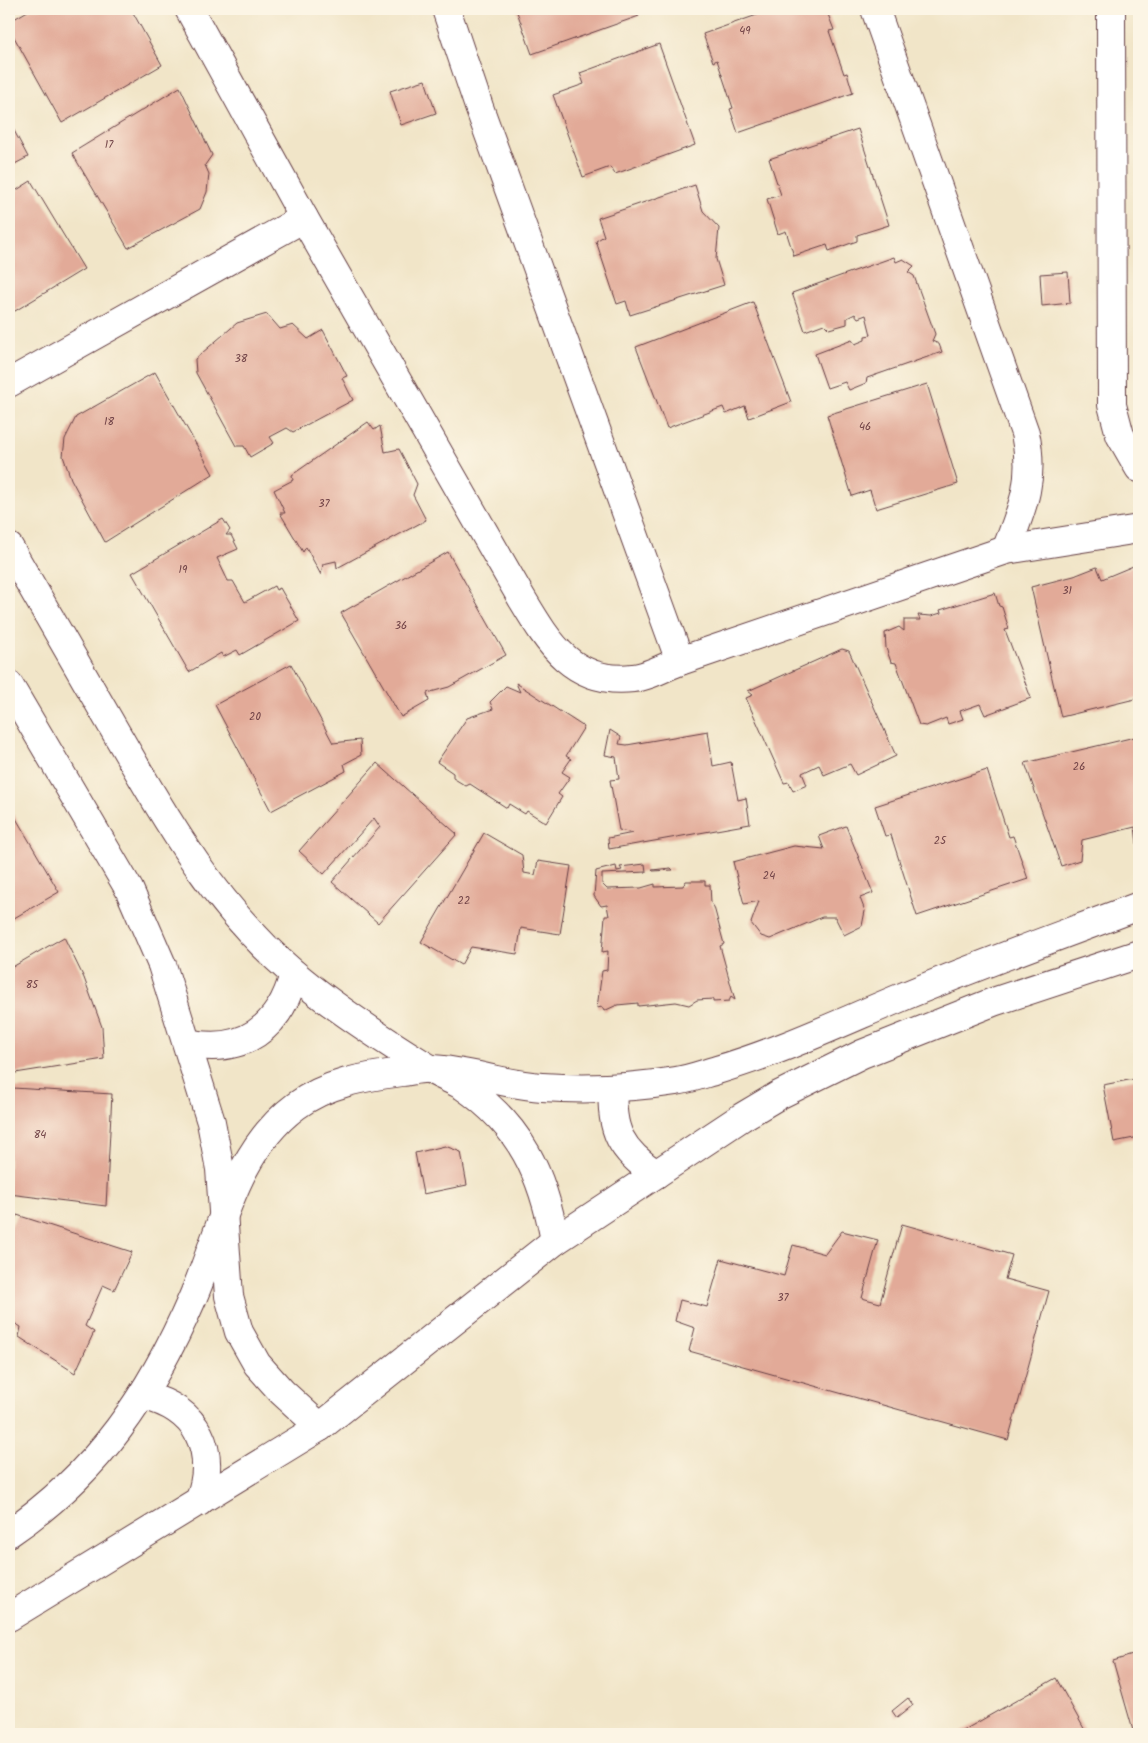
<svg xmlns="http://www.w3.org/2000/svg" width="1148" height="1743" viewBox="0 0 1148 1743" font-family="Kalam,sans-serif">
<rect width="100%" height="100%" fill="#fcf5e5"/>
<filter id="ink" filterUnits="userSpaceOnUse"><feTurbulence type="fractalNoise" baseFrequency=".02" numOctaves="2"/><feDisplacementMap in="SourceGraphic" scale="10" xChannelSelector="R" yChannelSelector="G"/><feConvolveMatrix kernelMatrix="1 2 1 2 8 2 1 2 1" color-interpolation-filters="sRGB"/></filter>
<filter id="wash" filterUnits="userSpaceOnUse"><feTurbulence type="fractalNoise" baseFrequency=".0096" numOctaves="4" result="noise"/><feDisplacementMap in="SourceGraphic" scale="20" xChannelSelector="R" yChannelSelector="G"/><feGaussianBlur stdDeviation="1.12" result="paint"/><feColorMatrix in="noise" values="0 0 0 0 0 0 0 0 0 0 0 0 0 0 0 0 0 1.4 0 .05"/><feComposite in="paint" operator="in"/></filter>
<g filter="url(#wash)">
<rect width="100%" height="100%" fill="#f1e5c8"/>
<g id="blocks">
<g fill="#e2aa98">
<path d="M31 9H131L162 65 62 123 9 28V22Z"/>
<path d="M516 9H637L639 16 532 54Z"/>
<path d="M774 9H826L834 30 829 31 844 74 847 73 853 93 738 133 730 109 733 108 717 60 713 62 703 34Z"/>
<path d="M659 44 695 145 615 174 610 167 583 177 553 95 584 84 580 73Z"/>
<path d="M425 80 436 113 401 125 390 91Z"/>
<path d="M180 87 212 155 205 165 209 174 207 192 200 209 128 248 72 153Z"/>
<path d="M9 121 28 157 9 167Z"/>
<path d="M858 129 889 225 857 235V241L829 251 827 245 794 256 786 231 778 234 767 199 781 195 769 159Z"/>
<path d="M31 181 84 269 15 311 9 310V195Z"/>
<path d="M695 185 703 211 719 228 716 259 724 285 630 315 626 301 617 304 596 241 604 236 598 218Z"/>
<path d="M894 257 896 262 903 259 914 266 908 272 914 276 935 334 932 341 939 344 942 352 867 378 866 383 849 390 845 382 827 388 815 354 852 340 855 344 865 340V336L871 335 866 315 858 318 855 314 847 318V324L829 329 824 324 805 331 792 293Z"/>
<path d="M1068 272 1070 303 1042 306 1040 274Z"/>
<path d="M753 302 791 402 749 418 745 406 726 414 723 407 667 428 636 347Z"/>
<path d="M267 314 280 329 293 325 308 339 323 330 347 376 342 378 353 400 293 432 287 428 270 437 274 443 250 457 244 446H236L196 373 195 359 237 323Z"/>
<path d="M155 372 213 474 105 542 71 479 63 456 65 439 76 417Z"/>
<path d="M927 384 958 484 876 509 870 490 852 496 827 415Z"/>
<path d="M368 422 374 430 380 426 385 452 399 449 417 484 413 495 426 520 337 568 336 561 323 564 321 575 306 547 303 552 280 513H285L274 490 293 480 292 475Z"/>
<path d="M223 519 230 530 226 535H231L238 549 217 558 228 581H233L245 602 274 586 276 590 280 588 299 621 240 655 237 650 223 657 221 653 189 672 132 573Z"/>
<path d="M448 552 506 655 449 687 427 693 429 701 401 717 341 613Z"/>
<path d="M1138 564 1139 698 1061 717 1031 587 1074 576 1097 567 1102 579Z"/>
<path d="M995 593 999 606 1002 607 1009 629 1005 630 1031 698 985 715 980 704 960 711 963 719 948 724 946 718 926 726 919 725 896 663 891 662 886 648 885 633 899 627 904 631V620H920L918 615 931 616 941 613 940 610Z"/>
<path d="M842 649 849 651 896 756 856 775 850 764 824 775 819 765 802 773 807 785 793 791 789 782 784 783 746 698 753 695 748 691Z"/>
<path d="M291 664 333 743 360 740 361 755 344 764 346 771 271 811 215 705Z"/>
<path d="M516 683 584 727 566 756 571 759 562 772 570 777 558 794 562 797 546 823 527 811 525 814 509 804 507 808 470 784 466 786 453 778V773L437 762 467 718 493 709 490 702 506 686 520 692Z"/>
<path d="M610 730 621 737 619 744 627 745 708 731 713 766 731 762 738 800 746 798 750 824 609 849 608 838 633 833 619 830 610 780 619 779 616 757 605 755Z"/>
<path d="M1139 736V860L1135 827 1082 840 1080 860 1061 866 1025 763Z"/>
<path d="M377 763 457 834 378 923 332 882 380 827 374 818 324 874 299 851Z"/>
<path d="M987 770 1009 837 1013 836 1028 879 917 916 891 835 885 836 875 806Z"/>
<path d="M14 815 59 892 9 921V818Z"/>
<path d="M846 826 873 893 860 898 865 911 862 926 844 935 835 917H822L770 939 761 936 751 923 759 901 744 904 733 862 794 846 824 849 819 836Z"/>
<path d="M484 833 522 855 524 873 535 875 538 861 571 866 560 934 521 928 517 954 471 947 461 965 421 942Z"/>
<path d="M645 864 646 872 602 874V884L607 889 641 888 655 884V887L683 886 686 881H705V885H710L711 903 714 907 724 944 720 946 735 1000 731 997 729 1001 713 1002V999L697 1000 689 1005 676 1002 638 1006V1003L617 1005 604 1011 602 1007 597 1008 602 971 607 970 608 951 602 952 605 916H609L607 905 601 906 594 896 596 871 616 866 617 871 622 870 620 867Z"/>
<path d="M671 868 673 870 653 871 652 870Z"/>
<path d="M64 937 84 978 102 1027 104 1059 9 1074V969Z"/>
<path d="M1139 1078V1137L1114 1142 1103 1085Z"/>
<path d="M13 1088 112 1094 106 1206 9 1194V1095H12Z"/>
<path d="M445 1146 461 1152 467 1185 423 1194 415 1153Z"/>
<path d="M17 1215 132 1252 114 1290 103 1285 85 1326 94 1332 75 1373 19 1337 21 1327 9 1320V1230Z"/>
<path d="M902 1224 1012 1255 1005 1279 1049 1291 1008 1440 689 1351 695 1328 675 1321 680 1300 707 1307 721 1259 784 1276 793 1245 825 1254 842 1231 878 1240 862 1298 880 1303Z"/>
<path d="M1139 1653V1734H1134L1113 1661Z"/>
<path d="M1056 1678 1087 1734H957Z"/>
<path d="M908 1698 913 1705 897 1718 892 1711Z"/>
</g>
</g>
</g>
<g filter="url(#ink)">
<use href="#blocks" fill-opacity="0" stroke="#633d43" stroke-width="1"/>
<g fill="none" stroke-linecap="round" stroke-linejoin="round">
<defs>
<g id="street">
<path d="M189 9 304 218 521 597C548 642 572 685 633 678 648 677 666 666 680 661L1006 550 1139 529"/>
<path d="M446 9 479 107 680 661"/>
<path d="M875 9 1025 433C1035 479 1023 507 1006 550"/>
<path d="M1111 9 1112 405 1120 435 1139 468"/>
<path d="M9 383 304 218"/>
<path d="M9 547C45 610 82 673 118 736 168 823 216 907 293 973 333 1007 382 1039 427 1067 438 1075 452 1079 463 1086 521 1126 543 1174 555 1241"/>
<path d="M9 685 129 889 162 965 211 1122 220 1169 229 1296 239 1332 257 1364 282 1392 320 1427"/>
<path d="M187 1043C243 1055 280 1028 294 974"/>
</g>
<g id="secondary">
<path d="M613 1088C610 1130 621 1151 656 1174"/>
<path d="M144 1396C198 1409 218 1450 199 1502"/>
<path d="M9 1533C98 1473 151 1394 193 1297 221 1232 235 1151 296 1106 327 1083 364 1077 402 1072 411 1071 421 1068 430 1069 468 1070 504 1085 542 1087 586 1090 632 1088 676 1081 690 1079 703 1074 717 1070 778 1052 836 1025 895 1000 975 966 1057 937 1139 906"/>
<path d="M9 1617 320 1427 555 1241 742 1117 779 1095 862 1054 993 1002 1139 954"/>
</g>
</defs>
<use href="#street" stroke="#633d43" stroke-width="30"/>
<use href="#secondary" stroke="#633d43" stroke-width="30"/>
<use href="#street" stroke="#fff" stroke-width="28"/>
<use href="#secondary" stroke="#fff" stroke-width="28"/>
</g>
</g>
<g text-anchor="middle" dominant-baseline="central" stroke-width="4.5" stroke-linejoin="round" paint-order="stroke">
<g font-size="11" fill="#704246">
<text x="745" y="31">49</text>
<text x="109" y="145">17</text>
<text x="241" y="359">38</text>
<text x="109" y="422">18</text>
<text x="865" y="427">46</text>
<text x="324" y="504">37</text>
<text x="183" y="570">19</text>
<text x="1067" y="591">31</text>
<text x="401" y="626">36</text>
<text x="255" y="717">20</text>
<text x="1079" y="767">26</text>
<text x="940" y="841">25</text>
<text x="769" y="876">24</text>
<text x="464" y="901">22</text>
<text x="32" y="985">85</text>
<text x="40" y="1135">84</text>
<text x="783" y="1298">37</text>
</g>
</g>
<rect width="1148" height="1743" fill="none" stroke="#fcf5e5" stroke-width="30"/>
</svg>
